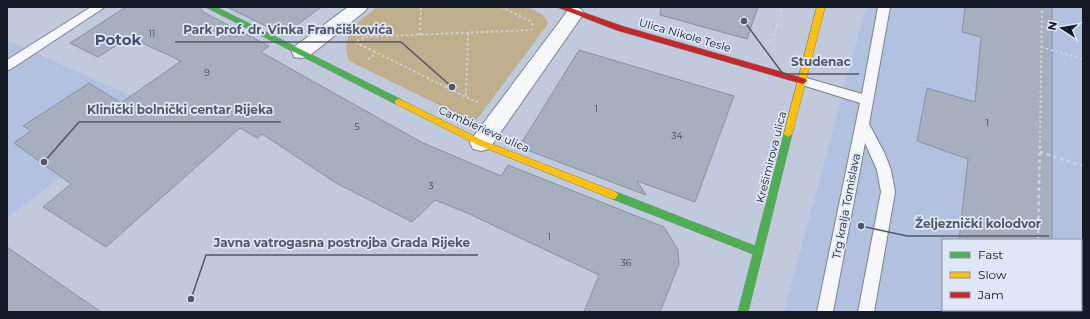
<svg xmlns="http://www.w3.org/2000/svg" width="1090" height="319" viewBox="0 0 1090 319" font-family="Montserrat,sans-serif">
<rect width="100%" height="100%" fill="#c1cadd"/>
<g fill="#b2c1e0" fill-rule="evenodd">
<path d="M866 7H1083V312H784ZM943 240H1081V310H943Z"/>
<path d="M11 42 154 106 7 218V43Z"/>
</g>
<path fill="#bfaf8c" d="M377 7H526C535 11 546 13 548 24L481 114 476 120 472 121 349 61C339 34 358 22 377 7Z"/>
<g fill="#a5afbd" stroke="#88929f">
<path d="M126 7H200L203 12 269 46 261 52 421 142 501 176 508 165 664 227 678 250 679 264 660 312H584L599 275 465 212 435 200 412 222 336 183 262 134 257 138 240 128 106 247 43 207 71 184 14 143 31 131 23 126 89 83 121 103 181 61 129 37 98 57 70 43Z"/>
<path d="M227 7H321L284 35Z"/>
<path d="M661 7H758L747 39 660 15Z"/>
<path d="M965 7H1052V240H959L968 159 917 141 927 88 975 102 981 37 962 32Z"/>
<path d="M579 50 734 96 695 202 637 181 646 195 519 147Z"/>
<path d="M7 247 101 312H7Z"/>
</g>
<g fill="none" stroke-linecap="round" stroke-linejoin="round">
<defs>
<g id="lane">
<path d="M91 7H105L11 69 7 70V60Z"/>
<path d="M878 7H890L869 124 884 152 891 170 895 192 874 312H858L881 192 877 170 865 143 833 312H817L860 103 799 84 797 81 799 78 803 77 862 94Z"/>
</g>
<g id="street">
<path d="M348 7H368L365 11 308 57 301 58 294 57 292 52 294 47Z"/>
<path d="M575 7 581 9 584 13 489 149 481 151 473 149 470 143 473 137 569 9Z"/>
</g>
<g id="fast">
<path d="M206 7H216L402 100 403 102 402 104H396Z"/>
<path d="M788 131 792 134 748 312H738L753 254 610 198 608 195 610 192 613 191 616 192 755 246 784 134Z"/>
</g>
<g id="slow">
<path d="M817 7H825L792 134 788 137 784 134Z"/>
<path d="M399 99 484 141 616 192 618 195 616 198 613 199 610 198 478 145 396 104 395 102 396 100Z"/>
</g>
<path id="jam" d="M557 7H568L622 26 806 79 807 81 803 84 616 30Z"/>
</defs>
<use href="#lane" stroke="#7b8290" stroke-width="2"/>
<use href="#street" stroke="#7b8290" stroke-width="2"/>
<use href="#fast" stroke="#7b8290" stroke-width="1"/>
<use href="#slow" stroke="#7b8290" stroke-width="1"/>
<use href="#jam" stroke="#7b8290" stroke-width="1"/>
<g stroke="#cfd2d9" stroke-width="2" stroke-dasharray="2.5 2.5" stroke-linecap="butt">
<path d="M501 7 530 21 534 27"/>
<path d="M468 33 466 97 476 102 478 101"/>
<path d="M420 35 421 7"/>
<path d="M357 41 364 37 532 30"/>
<path d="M355 42 466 97"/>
<path d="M764 45 773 41 782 7"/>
<path d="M1041 47 1083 59"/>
<path d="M368 60 376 53"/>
<path d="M1040 143 1042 7"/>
</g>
<g stroke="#cfd2d9" stroke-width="2.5" stroke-dasharray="3.5 3.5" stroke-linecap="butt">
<path d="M1040 152 1083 166"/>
<path d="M1038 240 1040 142"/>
<path d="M1037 310V312"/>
<path d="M1042 310 1047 312"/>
</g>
<use href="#lane" fill="#f6f7fa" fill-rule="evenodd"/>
<use href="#street" fill="#f6f7fa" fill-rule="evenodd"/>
<use href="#fast" fill="#4caf50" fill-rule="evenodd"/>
<use href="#slow" fill="#ffc107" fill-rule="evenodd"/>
<use href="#jam" fill="#c62828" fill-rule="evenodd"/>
</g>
<g text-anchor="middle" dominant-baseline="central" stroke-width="3.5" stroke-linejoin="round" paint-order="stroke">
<g font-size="9" fill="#383f4c">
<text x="152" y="33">11</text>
<text x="207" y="72">9</text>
<text x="596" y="108">1</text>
<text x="987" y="122">1</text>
<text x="357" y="126">5</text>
<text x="677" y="135">34</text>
<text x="431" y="185">3</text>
<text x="549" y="236">1</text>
<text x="626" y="262">36</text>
</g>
<g font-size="11" fill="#141a26" stroke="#dee7f8">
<text transform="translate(685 35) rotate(16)">Ulica Nikole Tesle</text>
<text transform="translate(484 129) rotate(24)">Cambierieva ulica</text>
<text transform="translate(771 157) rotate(-76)">Krešimirova ulica</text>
<text transform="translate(846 206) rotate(-79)">Trg kralja Tomislava</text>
</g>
<g font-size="15" font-weight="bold" fill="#44526f" stroke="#dee7f8">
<text x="118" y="39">Potok</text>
</g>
</g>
<path fill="none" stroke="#515866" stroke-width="1.5" d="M452 87L401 42H175M744 21L783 74H859M44 162L79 122H281M861 226L907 236H1049M191 299L206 255H478"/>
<g fill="#515866" stroke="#dee7f8" stroke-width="1.5">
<circle cx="452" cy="87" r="4"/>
<circle cx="744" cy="21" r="4"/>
<circle cx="44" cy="162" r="4"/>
<circle cx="861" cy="226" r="4"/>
<circle cx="191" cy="299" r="4"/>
</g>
<g font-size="12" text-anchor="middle" font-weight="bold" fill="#515866" stroke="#dee7f8" stroke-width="3.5" stroke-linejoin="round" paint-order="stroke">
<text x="288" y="34">Park prof. dr. Vinka Frančiškovića</text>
<text x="821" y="66">Studenac</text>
<text x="180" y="114">Klinički bolnički centar Rijeka</text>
<text x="978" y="228">Željeznički kolodvor</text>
<text x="342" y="247">Javna vatrogasna postrojba Grada Rijeke</text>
</g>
<rect width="1090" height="319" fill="none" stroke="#141a26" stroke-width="16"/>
<rect x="942" y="239" width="140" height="72" fill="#dee7f8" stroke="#8d95a4"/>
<rect x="950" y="252" width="20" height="6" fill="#4caf50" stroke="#8d95a4"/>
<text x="978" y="259" font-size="12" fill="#141a26">Fast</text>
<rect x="950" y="272" width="20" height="6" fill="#ffc107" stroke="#8d95a4"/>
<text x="978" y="279" font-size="12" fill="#141a26">Slow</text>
<rect x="950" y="292" width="20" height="6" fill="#c62828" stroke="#8d95a4"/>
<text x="978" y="299" font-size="12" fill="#141a26">Jam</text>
<g transform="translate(1062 28) rotate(282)" stroke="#dee7f8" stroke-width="3" paint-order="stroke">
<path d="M0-3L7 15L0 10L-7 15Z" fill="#141a26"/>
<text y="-6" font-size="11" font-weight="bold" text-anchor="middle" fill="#141a26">N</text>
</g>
</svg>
